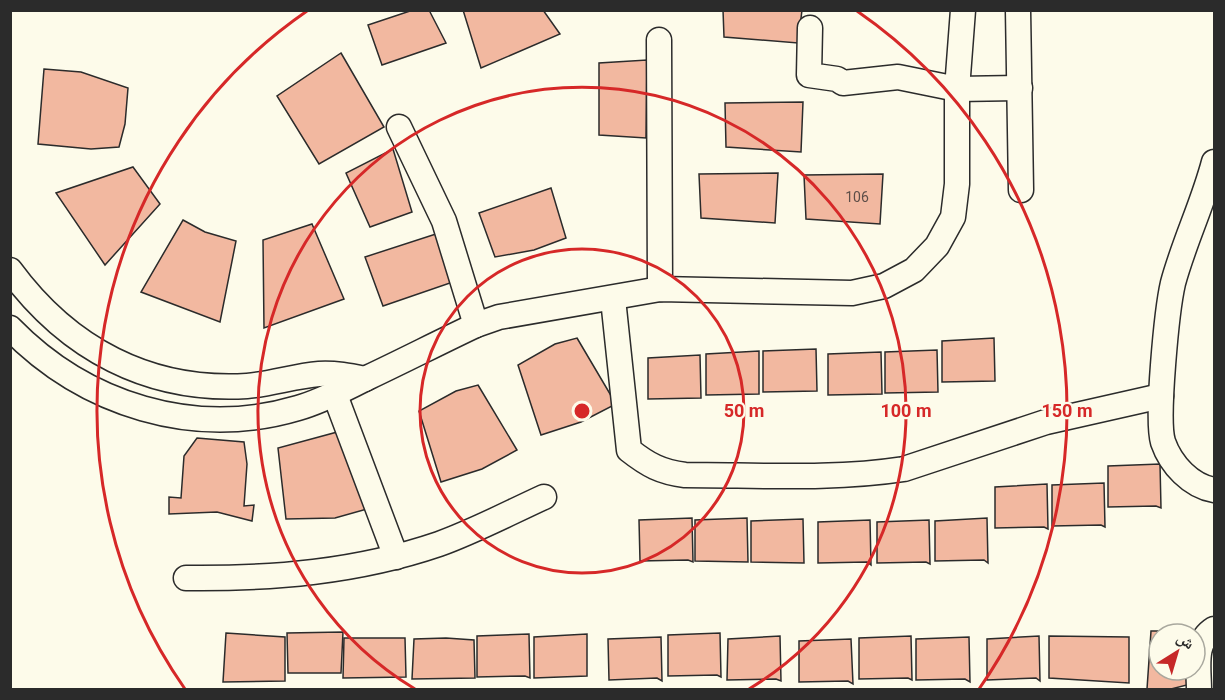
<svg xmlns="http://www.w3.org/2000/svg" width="1225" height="700" viewBox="0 0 1225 700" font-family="Roboto,'Noto Naskh Arabic',sans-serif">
<rect width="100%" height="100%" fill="#fdfbea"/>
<g fill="#f2b8a0" stroke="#2b2b2b" stroke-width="1.5">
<path d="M429 10 446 43 382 65 368 25 413 10Z"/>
<path d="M463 10H543L560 34 481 68Z"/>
<path d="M723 10H802L798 43 724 37Z"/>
<path d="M341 53 384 127 319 164 277 96Z"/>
<path d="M647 60 646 138 599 135V63Z"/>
<path d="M44 69 81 72 128 88 125 124 119 147 91 149 38 144Z"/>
<path d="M803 102 801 152 726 147 725 103Z"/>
<path d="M393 149 412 212 370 227 346 173Z"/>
<path d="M133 167 160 204 105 265 56 193Z"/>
<path d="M778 173 775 223 701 218 699 174Z"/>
<path d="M883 174 880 224 806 219 804 175Z"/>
<path d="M551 188 566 238 534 250 495 257 479 213Z"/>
<path d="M183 220 205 232 236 241 220 322 141 292Z"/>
<path d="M312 224 344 299 264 328 263 240Z"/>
<path d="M442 232 450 283 383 306 365 257Z"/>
<path d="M577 338 616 404 581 422 541 435 518 365 555 344Z"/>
<path d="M994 338 995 381 942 382V341Z"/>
<path d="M816 349 817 391 763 392V351Z"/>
<path d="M937 350 938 392 885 393V352Z"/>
<path d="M759 351V394L706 395V354Z"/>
<path d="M881 352 882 394 828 395V354Z"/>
<path d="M700 355 701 398 648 399V358Z"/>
<path d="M478 385 517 450 482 469 441 482 419 411 456 391Z"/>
<path d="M341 431 367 509 335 518 286 519 278 448Z"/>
<path d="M197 438 244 442 247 464 244 506 254 505 252 521 217 512 169 514V497L181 498 184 456Z"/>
<path d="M1160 464 1161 508 1156 506 1108 507V466Z"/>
<path d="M1104 483 1105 527 1101 525 1052 526V485Z"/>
<path d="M1047 484 1048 529 1044 527 995 528V487Z"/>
<path d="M692 518 693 562 688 560 640 561 639 520Z"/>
<path d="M747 518 748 562 695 561V520Z"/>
<path d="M987 518 988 563 984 560 935 561V521Z"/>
<path d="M803 519 804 563 751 562V521Z"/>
<path d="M870 520 871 565 867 562 818 563V522Z"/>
<path d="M929 520 930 564 926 562 877 563V522Z"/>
<path d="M1151 631H1184V634H1159V670H1186L1187 685 1171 689H1147Z"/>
<path d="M343 632 341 673H288L287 633Z"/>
<path d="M226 633 285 637V681L223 682Z"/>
<path d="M720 633 721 677 717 675 668 676V635Z"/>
<path d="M529 634 530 678 525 676 477 677V636Z"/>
<path d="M587 634V676L534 678V637Z"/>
<path d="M780 636 781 681 776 679 727 680 728 639Z"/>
<path d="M911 636 912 680 908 678 859 679V638Z"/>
<path d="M1039 636 1040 681 1036 678 987 680V639Z"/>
<path d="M1049 636 1129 637V683L1049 678Z"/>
<path d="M661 637 662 681 657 678 609 680 608 639Z"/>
<path d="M969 637 970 682 965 679 916 680V639Z"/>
<path d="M344 638H405L406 677 343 678Z"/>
<path d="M446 638 474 640 475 678 412 679 414 639Z"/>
<path d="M851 639 853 684 848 681 799 682V641Z"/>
</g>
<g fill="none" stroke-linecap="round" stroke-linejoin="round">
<defs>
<g id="minor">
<path d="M1018 10 1021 190"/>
<path d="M810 28 809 75 837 79 843 83 898 77 957 89 1020 88"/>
<path d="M659 40 660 289"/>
<path d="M399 127 444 221 476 325"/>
<path d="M1214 162C1203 204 1184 242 1173 283 1167 309 1156 419 1163 442 1171 465 1191 486 1214 490"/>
<path d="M10 270C68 349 149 392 247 386 271 384 295 376 319 374 335 373 350 376 365 379"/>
<path d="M613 299 629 450C648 465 661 472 685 475 758 475 832 480 904 469L1046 422 1161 396"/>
<path d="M10 328C85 405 194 439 298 408 323 401 346 388 369 377 405 360 440 342 476 325L499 317 660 289 852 293 884 286 914 270 937 246 953 217 957 184V89L963 10"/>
<path d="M335 395 396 557"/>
<path d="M186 578C272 579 357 572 439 544 475 531 509 513 544 497"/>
<path d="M1199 690C1199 668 1193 642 1214 629"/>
</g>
</defs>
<use href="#minor" stroke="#2b2b2b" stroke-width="27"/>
<use href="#minor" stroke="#fdfbea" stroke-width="24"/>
</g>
<g fill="none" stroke="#d62828" stroke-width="3">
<circle cx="582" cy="411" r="162"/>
<path d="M415 689A324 324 0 1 1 749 689"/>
<path d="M185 689A485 485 0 0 1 307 11M857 11A485 485 0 0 1 979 689"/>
</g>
<g text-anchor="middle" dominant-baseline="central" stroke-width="4.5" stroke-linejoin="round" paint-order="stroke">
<g font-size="14" fill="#5d4e48">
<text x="857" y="197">106</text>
</g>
</g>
<circle cx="582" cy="411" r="9" fill="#d62828" stroke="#fdfbea" stroke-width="3"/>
<g font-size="18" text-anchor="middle" font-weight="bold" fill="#d62828" stroke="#fdfbea" stroke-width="4.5" stroke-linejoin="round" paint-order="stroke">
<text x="744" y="417">50 m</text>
<text x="906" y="417">100 m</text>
<text x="1067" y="417">150 m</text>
</g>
<rect width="1225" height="700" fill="none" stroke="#2b2b2b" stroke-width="24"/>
<g transform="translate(1177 652) rotate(37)"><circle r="28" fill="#fdfbea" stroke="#a9a89e" stroke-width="1.5"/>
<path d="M0-4.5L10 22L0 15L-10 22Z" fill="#c62828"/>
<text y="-9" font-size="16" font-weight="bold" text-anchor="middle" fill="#2b2b2b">ش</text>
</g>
</svg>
